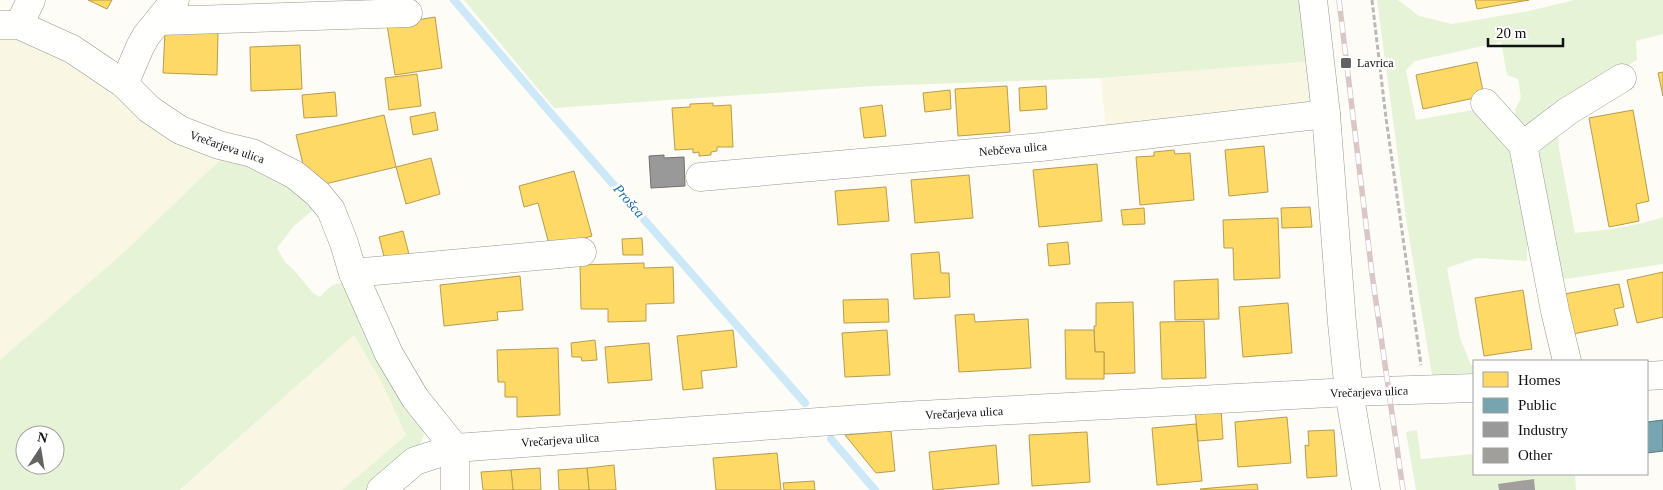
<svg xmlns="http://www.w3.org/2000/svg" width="1663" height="490" viewBox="0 0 1663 490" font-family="'Times New Roman',serif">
<rect width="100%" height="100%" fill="#fdfcf7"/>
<g fill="#f9f7e4">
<path d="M0 32 53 49 225 155 123 253 0 360Z"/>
<path d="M1313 61 1318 108 1106 131 1101 78Z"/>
<path d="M354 335 381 381 406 435 342 490H181Z"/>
</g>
<g fill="#e7f3d7" fill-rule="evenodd">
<path d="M464 0H1304L1313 61 1101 78 873 86 554 108Z"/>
<path d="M1377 0H1398L1419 16 1452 24 1529 11 1574 0H1663V34L1636 41 1637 60 1527 124 1517 123 1515 110 1521 98 1518 79 1507 75 1501 42 1415 61 1406 70 1416 120 1473 110 1513 150 1527 211V261L1476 258 1447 268 1460 338 1471 365H1474V373L1432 375 1407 225Z"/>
<path d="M1546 132 1558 134 1559 149 1575 233C1605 230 1634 227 1663 217V264L1566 279 1554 273 1531 158Z"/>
<path d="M225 155 243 160 315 202 312 211 294 226 277 248 285 262 294 270 314 294 320 297C328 289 333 281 345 284L422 427 424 435 419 446 368 490H342L406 435 381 381 354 335 180 490H0V360L123 253ZM25 435H55V465H25Z"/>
<path d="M1417 430 1421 459 1474 454V474H1575L1576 490H1416L1406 432Z"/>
</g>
<g fill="#ffd966" stroke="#b89d4c">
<path d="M88 0H112L107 9Z"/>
<path d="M1475 0H1529L1477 9Z"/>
<path d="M435 17 442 68 395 75 387 25Z"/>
<path d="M165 31 218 32 217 75 163 73Z"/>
<path d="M300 45 302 89 251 91 250 47Z"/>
<path d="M1477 62 1484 96 1423 109 1416 75Z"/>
<path d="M1663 72V96L1658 73Z"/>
<path d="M417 74 421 106 389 110 385 78Z"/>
<path d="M1007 86 1010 132 958 136 955 89Z"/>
<path d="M1046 86 1047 109 1020 111 1019 88Z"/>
<path d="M950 90 951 109 925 112 923 93Z"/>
<path d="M335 92 337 116 304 118 302 95Z"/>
<path d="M713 103V106L731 105 733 147H717V151L711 152V155L699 156V152L693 153V149L675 150 672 108 690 107V104Z"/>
<path d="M882 105 886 136 864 138 860 108Z"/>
<path d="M1633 110 1649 201 1636 204 1639 221 1609 227 1589 118Z"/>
<path d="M435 112 438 130 413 135 410 117Z"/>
<path d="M384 115 396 167 325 184 303 164 296 135Z"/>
<path d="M1264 146 1268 192 1229 196 1225 150Z"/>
<path d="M1174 150 1175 154 1190 153 1194 200 1140 205 1136 157 1154 156V152Z"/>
<path d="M431 158 440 194 406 204 396 167Z"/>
<path d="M1097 164 1102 221 1039 227 1033 170Z"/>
<path d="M574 171 592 236 550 248 538 203 524 207 519 186Z"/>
<path d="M969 175 973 218 915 223 911 180Z"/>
<path d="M886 187 889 221 838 225 835 191Z"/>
<path d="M1310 207 1312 227 1282 228 1281 208Z"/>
<path d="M1144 208 1145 224 1123 225 1121 210Z"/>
<path d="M1278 218 1280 278 1234 280 1233 248H1224L1223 220Z"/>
<path d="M403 231 410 258 386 264 379 237Z"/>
<path d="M642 238 643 255H623L622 239Z"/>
<path d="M1068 242 1070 264 1049 266 1047 244Z"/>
<path d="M939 252 941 273H949L950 297 914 299 911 254Z"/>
<path d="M644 263V268L673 267 674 303 646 304V321L608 322V309H581L580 265Z"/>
<path d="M1663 272V317L1637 323 1627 280Z"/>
<path d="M520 276 523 310 497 312 498 320 444 326 440 285Z"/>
<path d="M1218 279 1219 319 1175 320 1174 281Z"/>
<path d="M1619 284 1624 307 1614 309 1618 325 1568 335 1559 295Z"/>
<path d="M1523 290 1532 349 1484 356 1475 298Z"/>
<path d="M888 299 889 322 844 323 843 300Z"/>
<path d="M1133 302 1135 373 1104 374V352H1095L1094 326H1096V303Z"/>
<path d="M1288 303 1292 353 1243 357 1239 307Z"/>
<path d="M974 314 975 322 1028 319 1031 368 959 372 955 315Z"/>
<path d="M1204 321 1206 378 1162 379 1160 322Z"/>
<path d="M733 330 737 367 701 371 703 388 683 390 677 336Z"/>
<path d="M887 330 890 375 845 377 842 333Z"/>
<path d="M1065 330H1094L1095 352H1104V379H1066Z"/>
<path d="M595 340 597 360 582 361 581 357H572L571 343Z"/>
<path d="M649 343 652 380 608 383 605 347Z"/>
<path d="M558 348 560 415 517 417V397H505V382H498L497 350Z"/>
<path d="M1221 408 1223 439 1198 441 1195 410Z"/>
<path d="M1287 417 1291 463 1238 467 1235 422Z"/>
<path d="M1196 424 1202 481 1157 485 1152 428Z"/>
<path d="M1334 430 1337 476 1307 478 1305 445 1309 446 1308 431Z"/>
<path d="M891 431 895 471 876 473 845 435Z"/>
<path d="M1087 432 1090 482 1032 486 1029 435Z"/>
<path d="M996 445 999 484 933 490 929 452Z"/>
<path d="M777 453 781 490H716L713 458Z"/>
<path d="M614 465 616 490H589L587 468Z"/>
<path d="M540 468 541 490H513L511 470Z"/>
<path d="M587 468 589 490H559L558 470Z"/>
<path d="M511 470 513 490H483L481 472Z"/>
<path d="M814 481 815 490H784L783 483Z"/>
<path d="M1257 484 1258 490H1201L1200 489Z"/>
</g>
<path fill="#76a5af" stroke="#587980" d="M1663 420V451L1647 453V422Z"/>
<path fill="#999" stroke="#707070" d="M664 155V158L684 157 685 186 651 188 649 156Z"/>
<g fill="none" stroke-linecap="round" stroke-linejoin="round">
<g stroke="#cde8f7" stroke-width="8">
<path d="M454 0 548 110 805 403"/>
<path d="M831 439 875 490"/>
</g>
</g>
<path fill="#a19f9c" d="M1534 479 1535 490H1499L1498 484Z"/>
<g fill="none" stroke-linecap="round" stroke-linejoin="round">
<defs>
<g id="minor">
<path d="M1313 0 1326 114 1342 323 1349 392 1366 490"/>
<path d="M159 21 408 13"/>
<path d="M0 25H19L72 49 124 84 149 109 180 130 219 145 252 153 295 175 318 194 331 210 344 243 353 273 389 354 415 398 455 448V490"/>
<path d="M19 25 31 0"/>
<path d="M124 84 140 47 146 36 175 0"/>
<path d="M1485 103 1523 145 1555 311 1567 361"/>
<path d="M1523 145 1568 111 1622 78"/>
<path d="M700 177 1041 147 1326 114"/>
<path d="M353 273 582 252"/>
<path d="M1647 376 1663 375"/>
<path d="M381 490 415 461 455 448 902 416 1349 392 1474 388"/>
</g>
</defs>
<use href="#minor" stroke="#979795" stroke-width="29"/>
<path stroke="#b9b9b8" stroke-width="3" stroke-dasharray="5 2.5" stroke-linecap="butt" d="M1372 0 1386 118 1421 365"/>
<use href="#minor" stroke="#fffffe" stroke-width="28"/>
<defs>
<path id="rail" d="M1339 0 1372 274 1403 490"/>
</defs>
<use href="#rail" stroke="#d9c6c7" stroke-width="5.5"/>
<use href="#rail" stroke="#fff" stroke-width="4" stroke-dasharray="11" stroke-linecap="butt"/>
</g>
<rect fill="#646362" stroke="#fff" stroke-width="2" x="1340" y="57" width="12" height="12" rx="2.5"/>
<g text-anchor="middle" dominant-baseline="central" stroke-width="5" stroke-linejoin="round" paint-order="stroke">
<g font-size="12" fill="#111" stroke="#fff" text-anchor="start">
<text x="1357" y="63">Lavrica</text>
</g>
<g font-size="12" fill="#111" stroke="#fff">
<text transform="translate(227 147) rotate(19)">Vrečarjeva ulica</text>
<text transform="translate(1013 149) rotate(-5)">Nebčeva ulica</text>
<text transform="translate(1369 392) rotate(-2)">Vrečarjeva ulica</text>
<text transform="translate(964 413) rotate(-3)">Vrečarjeva ulica</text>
<text transform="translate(560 440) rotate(-4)">Vrečarjeva ulica</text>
</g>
<g font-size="14" font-style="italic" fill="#1768a6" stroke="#fff">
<text transform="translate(629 201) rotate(49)">Prošca</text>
</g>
</g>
<rect x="1473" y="360" width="175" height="115" fill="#ffffff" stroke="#a0a0a0"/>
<rect x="1483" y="372" width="25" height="15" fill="#ffd966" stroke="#a0a0a0"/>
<text x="1518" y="385" font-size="15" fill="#111111">Homes</text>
<rect x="1483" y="398" width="25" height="15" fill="#76a5af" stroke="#a0a0a0"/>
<text x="1518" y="410" font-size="15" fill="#111111">Public</text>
<rect x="1483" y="422" width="25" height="15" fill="#999999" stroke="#a0a0a0"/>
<text x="1518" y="435" font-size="15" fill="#111111">Industry</text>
<rect x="1483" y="448" width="25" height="15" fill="#a19f9c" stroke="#a0a0a0"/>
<text x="1518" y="460" font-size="15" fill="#111111">Other</text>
<g transform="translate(40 450) rotate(12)"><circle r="24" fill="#ffffff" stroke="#a0a0a0"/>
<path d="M0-4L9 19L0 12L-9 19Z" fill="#646362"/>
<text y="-8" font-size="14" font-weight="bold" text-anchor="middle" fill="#111111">N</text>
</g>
<path d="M1488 38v8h75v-8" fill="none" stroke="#111111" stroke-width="2.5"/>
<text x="1496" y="38" font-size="15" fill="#111111" stroke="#ffffff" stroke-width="4" paint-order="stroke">20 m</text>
</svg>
